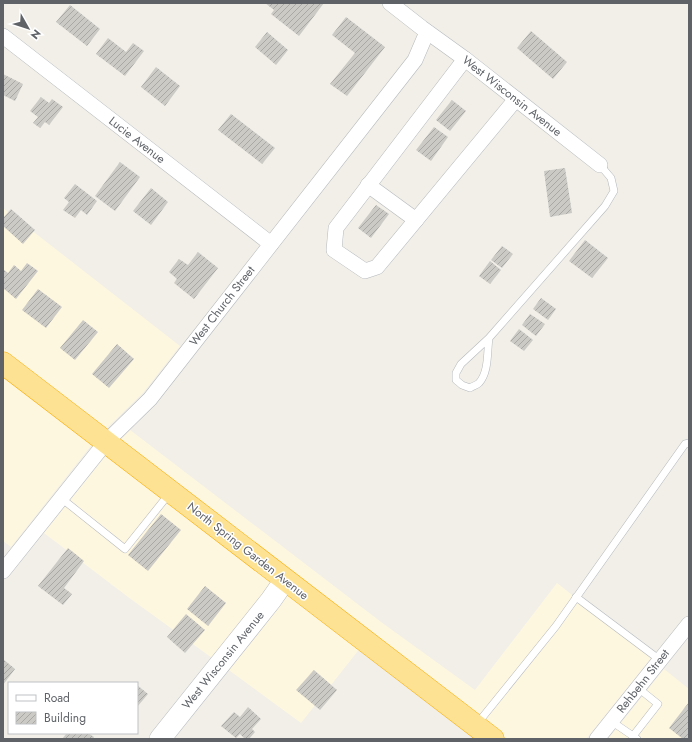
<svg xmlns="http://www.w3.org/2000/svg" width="692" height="742" viewBox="0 0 692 742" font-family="Jost,sans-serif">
<defs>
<pattern id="building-hatch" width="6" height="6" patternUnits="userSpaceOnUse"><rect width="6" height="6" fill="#cccac5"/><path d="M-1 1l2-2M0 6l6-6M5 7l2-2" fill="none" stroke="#a9a8a4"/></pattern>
</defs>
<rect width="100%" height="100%" fill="#f1efe8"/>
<g fill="#fef7e0">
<path d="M3 208 180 346 143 393 104 431 3 353Z"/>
<path d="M3 373 94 442 11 547 3 541Z"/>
<path d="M130 430 381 622 475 690 557 583 651 658 586 739H506L118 442Z"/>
<path d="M108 453 274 581 212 658 128 597 44 533Z"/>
<path d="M287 591 361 647 301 723 226 668Z"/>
<path d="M664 669 689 689V739H608Z"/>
</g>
<g fill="url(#building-hatch)">
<path d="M265 3H324L299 36 271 14 274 10Z"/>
<path d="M70 5 100 29 87 46 56 22Z"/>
<path d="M346 17 385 47 347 96 330 84 355 53 332 35Z"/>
<path d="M531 31 567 62 553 79 517 48Z"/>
<path d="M267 32 288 50 276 65 255 47Z"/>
<path d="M108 38 126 52 133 43 144 51 125 76 96 54Z"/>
<path d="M156 67 180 86 165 106 141 87Z"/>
<path d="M3 74 23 84 15 101 3 95Z"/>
<path d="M41 97 49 103 52 99 63 107 49 125 45 122 40 128 33 123 38 117 30 111Z"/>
<path d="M452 100 466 111 450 131 436 120Z"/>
<path d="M231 114 275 148 262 164 218 130Z"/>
<path d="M434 127 448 137 431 161 416 150Z"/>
<path d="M120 162 140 177 115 211 95 196Z"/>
<path d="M565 168 572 213 550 217 544 171Z"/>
<path d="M75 184 97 201 87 215 81 210 75 218 63 210 69 202 64 198Z"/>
<path d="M151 188 168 202 151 225 133 211Z"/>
<path d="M376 205 389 214 371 238 358 228Z"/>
<path d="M11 209 35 230 23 244 3 226V218Z"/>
<path d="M585 240 608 258 592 278 569 261Z"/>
<path d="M502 246 513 254 502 268 491 260Z"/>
<path d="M198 252 218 268 194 299 174 283 177 279 169 272 179 259 188 265Z"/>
<path d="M490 261 501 270 490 284 479 276Z"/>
<path d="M27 263 38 271 16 299 3 288V269L8 273 14 265 21 271Z"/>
<path d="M38 289 62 307 46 328 22 310Z"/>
<path d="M541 298 556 309 548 320 533 309Z"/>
<path d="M530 314 545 324 536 336 522 325Z"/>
<path d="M83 320 98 332 75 360 60 348Z"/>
<path d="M519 329 533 340 524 351 510 341Z"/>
<path d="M117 344 134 359 109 388 92 374Z"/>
<path d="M161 514 181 530 148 571 128 555Z"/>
<path d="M68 548 84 561 64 588 72 594 63 605 38 586Z"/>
<path d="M205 586 226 603 208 626 187 609Z"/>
<path d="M186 614 205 630 185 653 167 637Z"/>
<path d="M3 659 15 669 3 685Z"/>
<path d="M314 670 337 690 320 710 296 690Z"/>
<path d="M137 685 148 694 137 707Z"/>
<path d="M689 702V739H683L669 728Z"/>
<path d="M248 707 261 719 252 729 255 732 249 739H245L240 734 236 738 221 726 234 712 240 717Z"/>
<path d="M67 733H88L94 737 93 739H62Z"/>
</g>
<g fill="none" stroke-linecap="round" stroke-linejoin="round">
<defs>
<g id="lane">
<path d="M489 338 461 364 456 373V380L462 385 470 388C473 386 477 385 479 383 489 372 487 352 489 338L605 206 614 191 611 178 600 165"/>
<path d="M61 498 125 549 169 494"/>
<path d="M576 597 660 660"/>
<path d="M611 721 633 736"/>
<path d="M477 724 556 626 685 444 689 443"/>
<path d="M637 739 633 736 658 704 638 688"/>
</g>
<g id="street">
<path d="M390 3 422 28 465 59 600 165"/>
<path d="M3 36 271 244"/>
<path d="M465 59 336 228 334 250 365 271 377 267 516 99"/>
<path d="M368 185 416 220"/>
<path d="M3 571 106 442 150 399 415 60 427 32"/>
<path d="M597 739 689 624"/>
</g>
<path id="secondary" d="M160 739 271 600 285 580"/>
<path id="highway" d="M3 363 493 739"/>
</defs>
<use href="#lane" stroke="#b5b8bc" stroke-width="8"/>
<use href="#street" stroke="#b5b8bc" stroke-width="16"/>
<use href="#secondary" stroke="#b6babf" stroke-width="22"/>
<use href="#highway" stroke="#f9ab00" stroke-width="23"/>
<use href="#lane" stroke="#fff" stroke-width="7"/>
<use href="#street" stroke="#fff" stroke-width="15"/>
<use href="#secondary" stroke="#fff" stroke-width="21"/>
<use href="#highway" stroke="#fde293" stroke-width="22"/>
</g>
<g text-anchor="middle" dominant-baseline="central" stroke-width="3" stroke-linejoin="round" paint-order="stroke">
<g font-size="12" fill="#5f6368" stroke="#fff">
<text transform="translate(512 96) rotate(38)">West Wisconsin Avenue</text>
<text transform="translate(137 140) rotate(38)">Lucie Avenue</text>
<text transform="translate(222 306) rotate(-52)">West Church Street</text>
<text transform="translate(248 551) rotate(38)">North Spring Garden Avenue</text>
<text transform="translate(223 660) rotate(-51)">West Wisconsin Avenue</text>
<text transform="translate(643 681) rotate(-52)">Rehbehn Street</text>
</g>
</g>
<rect width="692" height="742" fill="none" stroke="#5f6368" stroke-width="8"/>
<rect x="8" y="682" width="130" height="52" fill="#ffffff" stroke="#bfc1c3"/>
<rect x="16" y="695" width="20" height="6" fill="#ffffff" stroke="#bfc1c3"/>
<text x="44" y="702" font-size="12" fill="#5f6368">Road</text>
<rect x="16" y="712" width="20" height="12" fill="url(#building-hatch)" stroke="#bfc1c3"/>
<text x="44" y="722" font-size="12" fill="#5f6368">Building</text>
<g transform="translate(28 28) rotate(129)" stroke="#ffffff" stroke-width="3" paint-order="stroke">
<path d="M0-3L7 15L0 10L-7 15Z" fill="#5f6368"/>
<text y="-6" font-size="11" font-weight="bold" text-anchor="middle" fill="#5f6368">N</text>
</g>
</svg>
